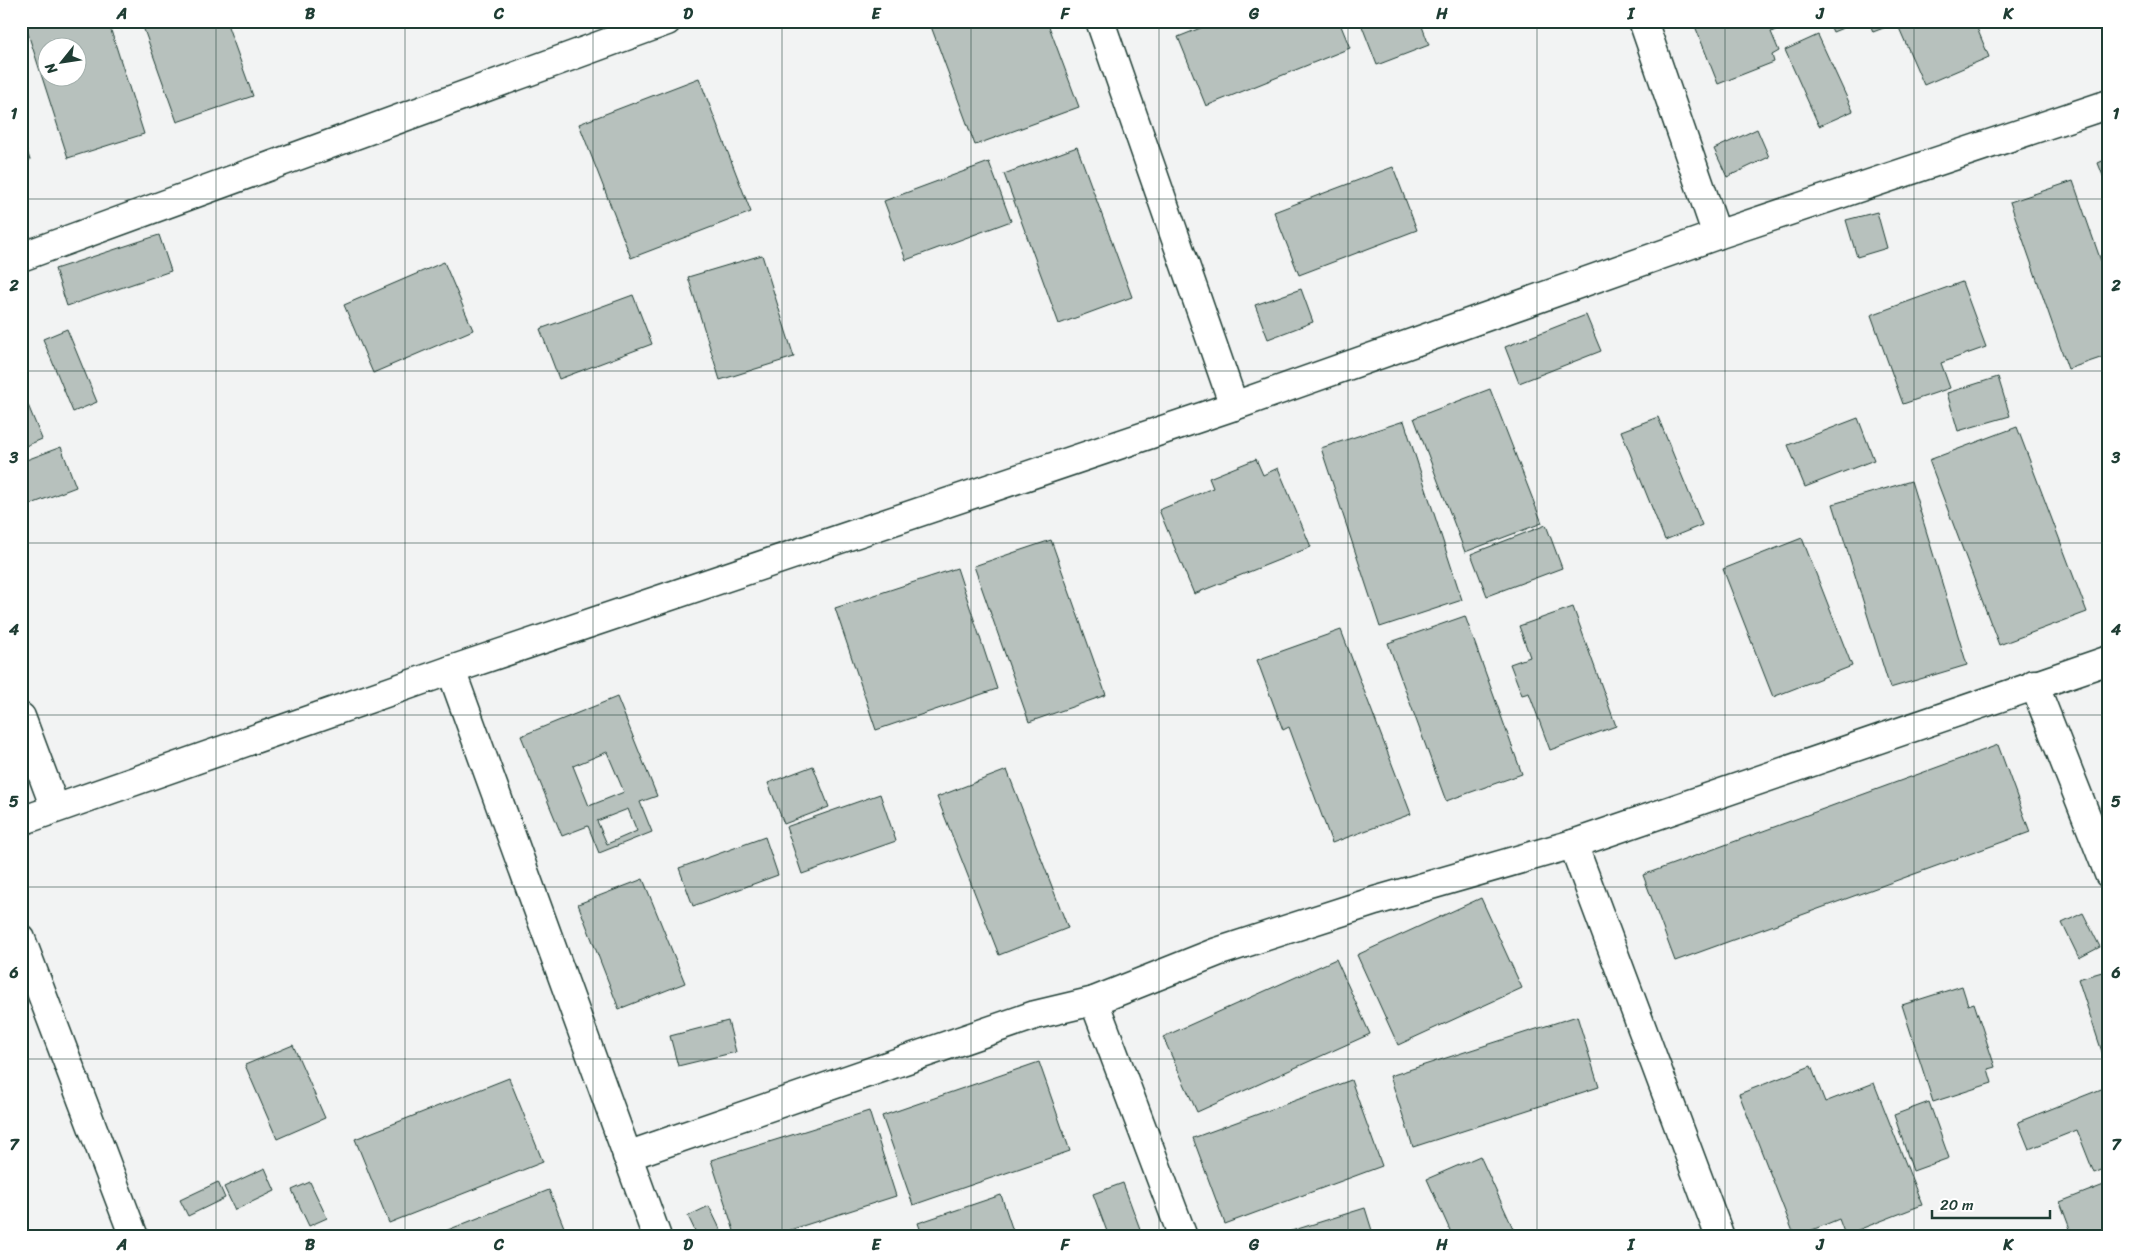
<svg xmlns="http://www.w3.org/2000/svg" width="2130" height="1258" viewBox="0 0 2130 1258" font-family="Sriracha,sans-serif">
<rect width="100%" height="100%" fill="#f2f3f3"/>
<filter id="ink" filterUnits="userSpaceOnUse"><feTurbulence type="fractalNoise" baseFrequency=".02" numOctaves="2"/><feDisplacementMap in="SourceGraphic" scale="10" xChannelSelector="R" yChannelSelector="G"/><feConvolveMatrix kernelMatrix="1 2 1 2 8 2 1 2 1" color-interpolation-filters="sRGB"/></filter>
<g filter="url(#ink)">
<g fill="#b7c1bd" stroke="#1f3d34" fill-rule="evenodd">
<path d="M24 21H108L144 134 68 158ZM48 48H78V78H48Z"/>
<path d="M141 21H226L253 96 177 122Z"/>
<path d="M929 21H1047L1079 107 975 145Z"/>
<path d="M1218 21H1339L1350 48 1206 106 1178 37Z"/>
<path d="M1360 21H1420L1429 45 1377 65Z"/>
<path d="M1693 21H1777L1780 28 1771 32 1779 51 1772 55 1774 62 1718 84Z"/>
<path d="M1828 21H1860L1833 32Z"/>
<path d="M1869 21H1883L1886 27 1873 32Z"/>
<path d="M1896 21H1974L1989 57 1924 85Z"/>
<path d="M1818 35 1853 111 1819 126 1785 50Z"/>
<path d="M699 78 751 212 631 258 579 124Z"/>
<path d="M1757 129 1769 157 1727 177 1714 149Z"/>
<path d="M21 133 30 160 21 163Z"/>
<path d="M1077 147 1132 297 1059 324 1004 174Z"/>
<path d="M2109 158V191L2098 163Z"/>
<path d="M989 162 1011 221 906 260 884 201Z"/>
<path d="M1393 167 1417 230 1299 275 1274 212Z"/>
<path d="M2073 181 2109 284V355L2068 369 2010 202Z"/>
<path d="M1877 212 1887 248 1857 257 1846 220Z"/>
<path d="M159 235 171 271 67 306 55 269Z"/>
<path d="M762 255 794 357 720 380 688 277Z"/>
<path d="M444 262 473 330 373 373 344 305Z"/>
<path d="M1962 282 1986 347 1941 363 1950 388 1903 404 1871 315Z"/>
<path d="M1301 289 1313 322 1268 339 1255 305Z"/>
<path d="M633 295 652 344 559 379 540 329Z"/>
<path d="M1586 315 1601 351 1519 383 1505 347Z"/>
<path d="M67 329 97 402 73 412 43 339Z"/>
<path d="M1998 377 2010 416 1958 431 1947 393Z"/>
<path d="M21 388 42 439 21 448Z"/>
<path d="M1490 389 1542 523 1465 552 1414 418Z"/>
<path d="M1658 417 1702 525 1665 540 1621 431Z"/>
<path d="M1858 418 1874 460 1805 487 1788 445Z"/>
<path d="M1404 421 1462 600 1380 627 1321 448Z"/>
<path d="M2017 427 2087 612 1999 645 1929 460Z"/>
<path d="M61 447 76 487 21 508V462Z"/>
<path d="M1256 459 1263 475 1278 468 1311 547 1194 594 1159 510 1213 488 1209 478Z"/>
<path d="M1911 481 1967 665 1890 688 1833 504Z"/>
<path d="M1546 525 1562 568 1487 596 1471 554Z"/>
<path d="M1802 538 1852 666 1773 697 1723 569Z"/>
<path d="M1051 540 1106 695 1029 722 974 566Z"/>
<path d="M957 568 997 689 876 730 835 608Z"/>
<path d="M1573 607 1616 726 1550 750 1529 693 1522 695 1510 664 1530 657 1519 626Z"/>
<path d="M1465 616 1522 774 1446 801 1388 643Z"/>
<path d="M1341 630 1411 814 1332 843 1289 727 1283 730 1257 660Z"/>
<path d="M617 697 657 796 640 802 652 832 599 853 588 826 562 836 521 736ZM607 752 624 792 589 806 573 766ZM628 809 637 831 607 844 597 821Z"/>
<path d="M1998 745 2030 832 1675 961 1643 875Z"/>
<path d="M813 766 829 807 784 824 768 783Z"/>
<path d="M1007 770 1068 928 999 955 937 797Z"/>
<path d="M880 794 896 841 802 874 786 827Z"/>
<path d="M765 837 778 875 693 906 679 868Z"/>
<path d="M643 879 685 983 619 1009 578 904Z"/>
<path d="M1481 898 1522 988 1398 1045 1357 955Z"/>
<path d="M2083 913 2100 947 2079 958 2062 923Z"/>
<path d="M1336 959 1370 1034 1197 1112 1163 1037Z"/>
<path d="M2109 970V1060L2105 1061 2078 979Z"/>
<path d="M1962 986 1968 1005 1974 1003 1995 1067 1988 1069 1992 1083 1933 1102 1902 1005Z"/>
<path d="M1577 1016 1599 1087 1413 1147 1390 1076Z"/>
<path d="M728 1021 736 1052 678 1066 670 1036Z"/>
<path d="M293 1045 325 1118 277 1139 245 1065Z"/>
<path d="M1039 1062 1070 1151 913 1205 882 1116Z"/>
<path d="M1811 1066 1825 1102 1874 1083 1922 1205 1845 1235 1839 1219 1795 1237 1739 1094Z"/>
<path d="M509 1078 543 1162 389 1223 355 1139Z"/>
<path d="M1351 1080 1382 1166 1225 1224 1193 1138Z"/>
<path d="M2109 1086V1167L2094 1173 2077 1130 2029 1149 2018 1122Z"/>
<path d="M1929 1102 1949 1158 1913 1171 1894 1115Z"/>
<path d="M869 1111 896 1196 768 1237H736L711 1160Z"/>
<path d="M1480 1156 1517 1237H1453L1427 1179Z"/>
<path d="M265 1168 275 1191 235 1210 224 1187Z"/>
<path d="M218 1182 225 1198 188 1216 180 1200Z"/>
<path d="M310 1182 327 1218 309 1226 292 1190Z"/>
<path d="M1123 1183 1143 1237H1109L1093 1194Z"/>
<path d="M2109 1183V1237H2073L2060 1202Z"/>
<path d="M549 1190 568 1237H430Z"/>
<path d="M1001 1195 1015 1237H923L918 1223Z"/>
<path d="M709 1206 721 1231 710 1237H698L688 1216Z"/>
<path d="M1365 1208 1374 1237H1272Z"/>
<path d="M205 1230 209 1237H190Z"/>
</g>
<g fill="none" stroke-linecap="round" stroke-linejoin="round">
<defs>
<g id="street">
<path d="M1100 21 1234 406"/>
<path d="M1643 21 1717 235"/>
<path d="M21 257 667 21"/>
<path d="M451 670 657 1237"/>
<path d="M2034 684 2109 874"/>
<path d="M21 717 55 808"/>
<path d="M21 821 451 670 1234 406 1717 235 2109 104"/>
<path d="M1573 844 1720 1237"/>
<path d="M21 939 134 1237"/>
<path d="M1094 1001 1183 1237"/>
<path d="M627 1156 1035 1015 1094 1001 1217 952 1375 901 1573 844 2109 660"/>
</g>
</defs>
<use href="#street" stroke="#1f3d34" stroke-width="31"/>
<use href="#street" stroke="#fff" stroke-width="28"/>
</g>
</g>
<path fill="none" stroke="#1f3d34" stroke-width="1" stroke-opacity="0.55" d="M216 21V1237M405 21V1237M593 21V1237M782 21V1237M971 21V1237M1159 21V1237M1348 21V1237M1537 21V1237M1725 21V1237M1914 21V1237M21 199H2109M21 371H2109M21 543H2109M21 715H2109M21 887H2109M21 1059H2109"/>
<rect width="2130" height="1258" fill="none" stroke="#fff" stroke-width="55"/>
<g transform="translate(62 62) rotate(240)"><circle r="24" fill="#ffffff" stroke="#a5b1ae"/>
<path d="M0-4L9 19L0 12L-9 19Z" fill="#1f3d34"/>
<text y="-8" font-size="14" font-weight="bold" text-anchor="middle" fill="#1f3d34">N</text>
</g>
<path d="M1932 1210v8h118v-8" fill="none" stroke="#1f3d34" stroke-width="2.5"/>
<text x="1940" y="1210" font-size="15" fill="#1f3d34" stroke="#ffffff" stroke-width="4" paint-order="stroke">20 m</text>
<rect x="28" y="28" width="2074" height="1202" fill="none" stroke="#1f3d34" stroke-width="2"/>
<g font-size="16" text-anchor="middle" font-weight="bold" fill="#1f3d34">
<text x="122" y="19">A</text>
<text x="310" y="19">B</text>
<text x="499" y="19">C</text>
<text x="688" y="19">D</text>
<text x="876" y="19">E</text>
<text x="1065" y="19">F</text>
<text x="1254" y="19">G</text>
<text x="1442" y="19">H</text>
<text x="1631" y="19">I</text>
<text x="1820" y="19">J</text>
<text x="2008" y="19">K</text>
<text x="14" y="119">1</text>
<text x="2116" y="119">1</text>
<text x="14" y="291">2</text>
<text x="2116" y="291">2</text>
<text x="14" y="463">3</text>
<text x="2116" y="463">3</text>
<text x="14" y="635">4</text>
<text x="2116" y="635">4</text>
<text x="14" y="807">5</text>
<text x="2116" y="807">5</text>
<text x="14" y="978">6</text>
<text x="2116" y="978">6</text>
<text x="14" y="1150">7</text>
<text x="2116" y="1150">7</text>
<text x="122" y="1250">A</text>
<text x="310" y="1250">B</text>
<text x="499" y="1250">C</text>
<text x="688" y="1250">D</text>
<text x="876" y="1250">E</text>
<text x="1065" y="1250">F</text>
<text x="1254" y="1250">G</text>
<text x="1442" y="1250">H</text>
<text x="1631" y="1250">I</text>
<text x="1820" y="1250">J</text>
<text x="2008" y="1250">K</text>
</g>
</svg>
